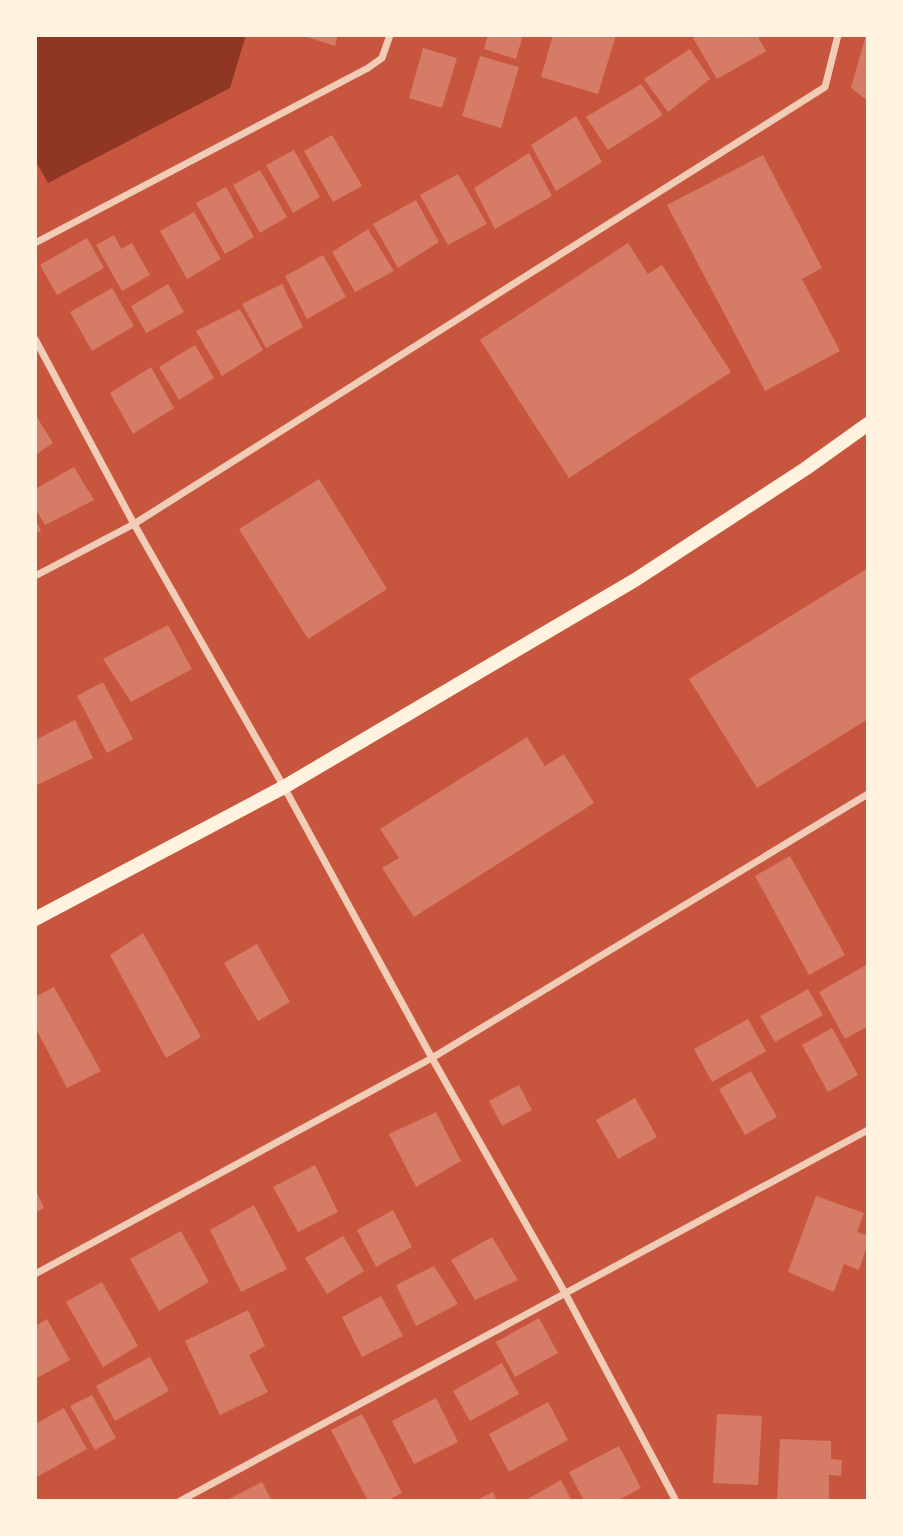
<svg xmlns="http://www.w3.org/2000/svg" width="903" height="1536" viewBox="0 0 903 1536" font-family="Inter,sans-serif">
<rect width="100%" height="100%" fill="#c8553d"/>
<path fill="#8f3625" d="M35 35H246L230 88 48 183 35 160Z"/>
<g fill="#d67c66">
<path d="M301 35H338L335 46Z"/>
<path d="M488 35H523L516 59 484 49Z"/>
<path d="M553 35H616L598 94 541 77Z"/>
<path d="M698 35H757L766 51 717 79 693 38Z"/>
<path d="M866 35H868V101L851 88Z"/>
<path d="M423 48 457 58 442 108 409 98Z"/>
<path d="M690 49 710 79 668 112 644 79Z"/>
<path d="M480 56 519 67 501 128 462 116Z"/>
<path d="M641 84 663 115 608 150 586 117Z"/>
<path d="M576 116 602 162 556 191 531 145Z"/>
<path d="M332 135 362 186 333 202 304 151Z"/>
<path d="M294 150 320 197 293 213 266 165Z"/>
<path d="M529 153 552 196 495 229 474 188Z"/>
<path d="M763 155 822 268 802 279 840 351 765 391 667 205Z"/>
<path d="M260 170 287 217 260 233 233 185Z"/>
<path d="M458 174 487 224 448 245 420 195Z"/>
<path d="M226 187 254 237 225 254 196 203Z"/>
<path d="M416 200 439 242 398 268 373 224Z"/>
<path d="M194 212 221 259 187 279 160 231Z"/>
<path d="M368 229 394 271 355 292 332 252Z"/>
<path d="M114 235 121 249 132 243 150 275 122 291 96 245Z"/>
<path d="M87 238 104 268 57 295 40 265Z"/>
<path d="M628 243 648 274 662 265 731 372 569 478 480 340Z"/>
<path d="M323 255 346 297 307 319 285 276Z"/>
<path d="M168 284 184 312 146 333 131 306Z"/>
<path d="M282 284 303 327 266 348 242 304Z"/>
<path d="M112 288 134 326 92 351 70 312Z"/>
<path d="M240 309 263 350 222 376 196 331Z"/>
<path d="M195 345 214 378 179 400 159 367Z"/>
<path d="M151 367 174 408 133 434 110 393Z"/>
<path d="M35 414 53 443 35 455Z"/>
<path d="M74 467 94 500 45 525 35 508V489Z"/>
<path d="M319 479 387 589 308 639 239 529Z"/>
<path d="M35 519 41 531 35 534Z"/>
<path d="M868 568V719L757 788 689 679Z"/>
<path d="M168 625 192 669 131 702 103 659Z"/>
<path d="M103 682 133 739 107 753 77 696Z"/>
<path d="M75 720 93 758 35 786V740Z"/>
<path d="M527 737 545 766 564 754 594 803 414 917 382 868 399 858 380 829Z"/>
<path d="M790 856 845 955 809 975 755 876Z"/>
<path d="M143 933 201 1037 166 1058 110 955Z"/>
<path d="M257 944 290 1002 258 1021 224 963Z"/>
<path d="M868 964V1026L845 1039 819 992Z"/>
<path d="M54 987 101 1071 67 1088 35 1027V997Z"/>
<path d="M808 989 823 1015 775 1042 760 1016Z"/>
<path d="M748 1019 766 1051 712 1082 694 1049Z"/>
<path d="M832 1028 858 1075 828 1092 802 1045Z"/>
<path d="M751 1071 777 1117 745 1135 719 1089Z"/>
<path d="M519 1085 532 1110 502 1126 489 1101Z"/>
<path d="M635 1098 657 1137 618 1159 596 1120Z"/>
<path d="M436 1112 461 1161 416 1187 389 1134Z"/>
<path d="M315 1165 338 1212 298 1232 273 1187Z"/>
<path d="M35 1189 44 1208 35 1213Z"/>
<path d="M816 1196 864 1213 857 1232 868 1236V1243L859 1270 844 1264 834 1292 788 1272Z"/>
<path d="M254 1205 287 1269 241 1292 210 1230Z"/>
<path d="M393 1210 412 1247 376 1267 357 1230Z"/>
<path d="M181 1231 209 1282 159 1311 130 1259Z"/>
<path d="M343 1236 364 1271 327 1294 305 1258Z"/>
<path d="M492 1237 518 1280 475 1300 451 1260Z"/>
<path d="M434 1266 458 1304 416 1326 396 1285Z"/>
<path d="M102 1282 138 1346 103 1367 66 1302Z"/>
<path d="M381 1296 403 1336 362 1357 342 1317Z"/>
<path d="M248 1310 265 1346 249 1355 268 1392 220 1415 185 1341Z"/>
<path d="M539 1318 558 1353 515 1377 496 1342Z"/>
<path d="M47 1319 70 1360 35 1379V1326Z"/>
<path d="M150 1357 169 1391 115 1421 96 1386Z"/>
<path d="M502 1363 519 1394 470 1421 453 1391Z"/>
<path d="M92 1395 116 1438 95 1450 70 1406Z"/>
<path d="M436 1398 458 1442 414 1464 392 1421Z"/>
<path d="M548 1402 568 1440 509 1472 489 1434Z"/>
<path d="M64 1408 87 1449 35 1478V1424Z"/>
<path d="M362 1414 402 1493 386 1501H368L331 1430Z"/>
<path d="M717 1414 762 1416 758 1485 713 1483Z"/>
<path d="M780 1439 831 1441V1459L842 1460 841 1476 829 1475V1501H777Z"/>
<path d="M619 1446 641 1488 617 1501H584L569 1472Z"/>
<path d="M561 1480 572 1501H524Z"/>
<path d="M262 1482 272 1501H225Z"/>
<path d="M493 1492 497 1501H475Z"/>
</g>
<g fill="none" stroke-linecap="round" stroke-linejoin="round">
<g stroke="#f1ccb7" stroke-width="7">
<path d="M35 243 368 68 382 58 390 35"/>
<path d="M35 339 134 524 284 787 432 1058 565 1293 676 1501"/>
<path d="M35 576 134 524 825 87 838 35"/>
<path d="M35 1274 432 1058 868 794"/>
<path d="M180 1501 868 1130"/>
</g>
<path stroke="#fff3e0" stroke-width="14" d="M35 919 284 787 635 580 805 469 868 424"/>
</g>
<rect width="903" height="1536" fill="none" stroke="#fff3e0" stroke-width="74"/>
</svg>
